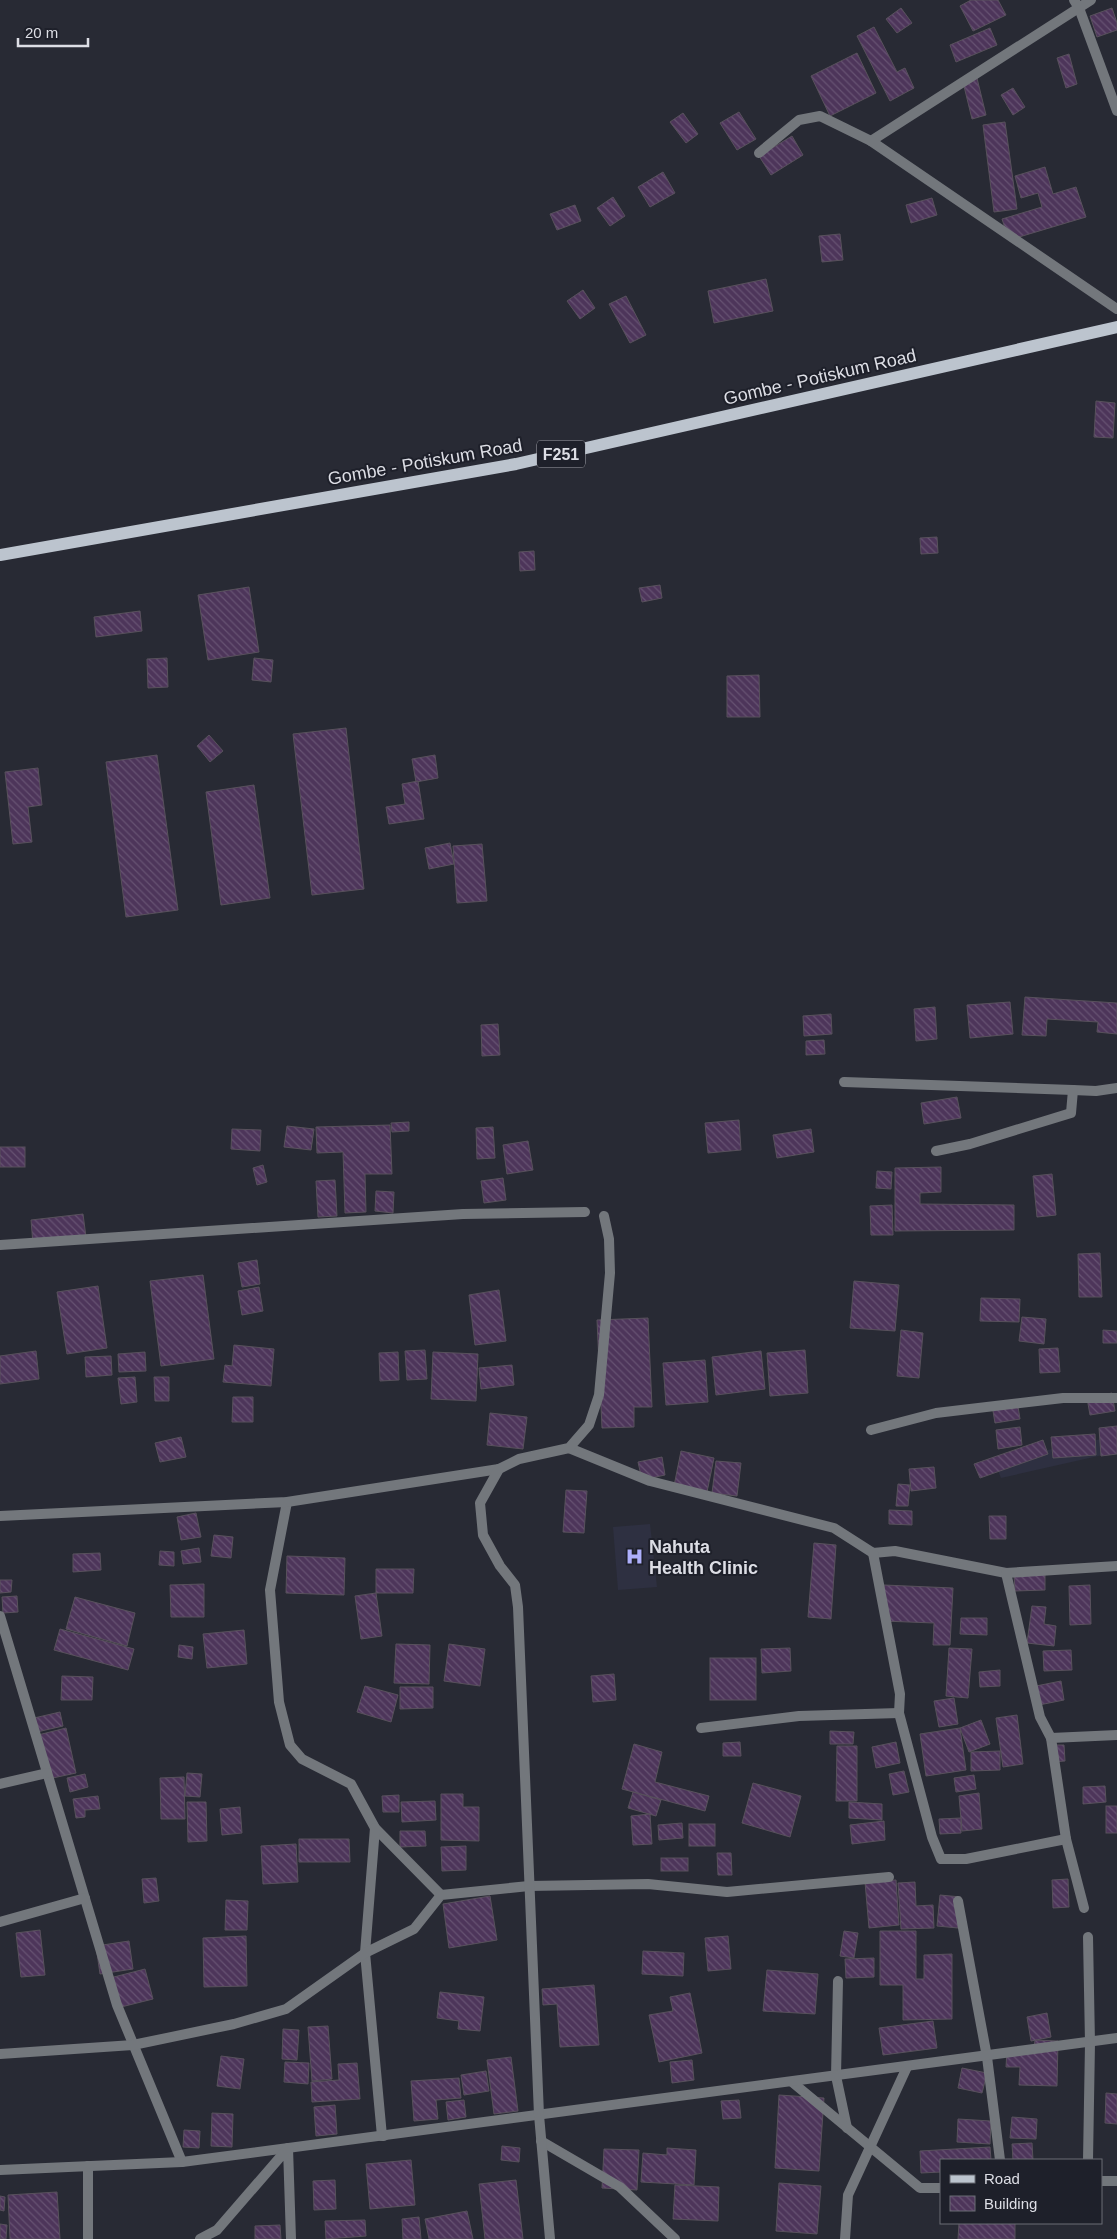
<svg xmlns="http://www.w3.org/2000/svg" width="1117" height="2239" viewBox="0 0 1117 2239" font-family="Arial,sans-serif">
<defs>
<pattern id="building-back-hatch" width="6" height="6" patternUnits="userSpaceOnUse" patternTransform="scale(1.25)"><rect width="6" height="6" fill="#4d355a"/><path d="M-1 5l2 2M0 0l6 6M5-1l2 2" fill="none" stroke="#665272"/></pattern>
</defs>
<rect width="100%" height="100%" fill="#282a34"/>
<g fill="#2e3041">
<path d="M1116 1436V1452L1001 1478 994 1461Z"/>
<path d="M650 1524 657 1587 618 1590 613 1527Z"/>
</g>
<g fill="url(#building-back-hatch)" stroke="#58515c">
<path d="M971 0H998L1006 15 973 31 960 6Z"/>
<path d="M901 8 912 23 897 33 886 19Z"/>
<path d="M1112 8 1117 23V30L1097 37 1090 16Z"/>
<path d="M874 27 897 72 905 68 914 88 890 101 857 36Z"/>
<path d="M990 28 997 45 956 62 950 45Z"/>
<path d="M857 53 876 93 830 116 811 76Z"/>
<path d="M1069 54 1077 84 1066 88 1057 58Z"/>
<path d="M976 74 986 115 972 119 962 78Z"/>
<path d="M1013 88 1025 107 1013 115 1001 95Z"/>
<path d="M739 112 756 139 737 150 720 123Z"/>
<path d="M683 113 698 134 686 143 670 122Z"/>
<path d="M1005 122 1017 209 994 212 983 125Z"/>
<path d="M792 136 803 155 771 175 759 156Z"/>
<path d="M1045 167 1053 194 1076 187 1086 217 1009 240 1002 219 1042 207 1038 193 1021 198 1015 176Z"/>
<path d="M663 172 675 193 650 207 638 187Z"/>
<path d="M613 197 625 216 610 226 597 208Z"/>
<path d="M932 198 937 215 911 223 906 205Z"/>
<path d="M575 205 581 221 557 230 550 214Z"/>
<path d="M840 234 843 260 822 262 819 236Z"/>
<path d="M766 279 773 311 714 323 708 291Z"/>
<path d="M583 290 595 308 580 319 567 301Z"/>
<path d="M626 296 646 335 630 343 609 304Z"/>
<path d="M1096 401 1115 403 1113 438 1094 437Z"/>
<path d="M937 537 938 553 921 554 920 538Z"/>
<path d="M534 551 535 570 520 571 519 552Z"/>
<path d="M660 585 662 598 642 602 639 588Z"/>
<path d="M249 587 259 652 208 660 198 595Z"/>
<path d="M140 611 142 631 96 637 94 617Z"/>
<path d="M167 658 168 687 148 688 147 659Z"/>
<path d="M254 658 273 660 271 682 252 680Z"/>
<path d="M759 675 760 717H727V676Z"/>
<path d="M346 728 364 889 312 895 293 734Z"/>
<path d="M209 735 223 751 210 762 197 746Z"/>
<path d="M157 755 178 910 126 917 106 762Z"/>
<path d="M435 755 438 778 416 782 412 759Z"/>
<path d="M38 768 42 805 28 807 32 842 13 844 5 772Z"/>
<path d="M418 781 424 819 389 824 386 807 405 804 402 784Z"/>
<path d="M254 785 270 898 221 905 206 792Z"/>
<path d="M450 843 454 864 429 869 425 848Z"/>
<path d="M482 844 487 901 457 903 453 846Z"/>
<path d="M1025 997 1117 1003V1034L1097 1032 1098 1022 1047 1019 1046 1036 1022 1035Z"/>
<path d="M1010 1002 1013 1034 970 1038 967 1005Z"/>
<path d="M935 1007 937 1039 916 1041 914 1009Z"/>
<path d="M831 1014 832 1034 804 1036 803 1016Z"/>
<path d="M498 1024 500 1055 482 1056 481 1025Z"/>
<path d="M824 1040 825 1054 806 1055V1041Z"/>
<path d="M957 1097 961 1118 924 1124 921 1103Z"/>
<path d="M739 1120 741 1150 708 1153 705 1123Z"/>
<path d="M409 1122V1131L392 1132 391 1123Z"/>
<path d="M390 1125 392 1174H365L366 1212 345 1213 343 1152 317 1153 316 1127Z"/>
<path d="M287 1126 314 1129 311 1150 284 1147Z"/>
<path d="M493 1127 495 1158 477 1159 476 1128Z"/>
<path d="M232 1129 261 1130 260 1151 231 1149Z"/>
<path d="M811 1129 814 1152 777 1158 773 1135Z"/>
<path d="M528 1141 533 1170 507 1174 503 1145Z"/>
<rect x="0" y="1147" width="25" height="20"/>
<path d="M263 1165 267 1182 257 1185 253 1168Z"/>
<path d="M941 1167V1192L920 1193V1204L1014 1205V1230L895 1231V1168Z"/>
<path d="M877 1171 892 1172 891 1189 876 1188Z"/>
<path d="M1052 1174 1056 1215 1037 1217 1033 1176Z"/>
<path d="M503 1178 506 1200 484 1203 481 1181Z"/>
<path d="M335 1180 337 1216 318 1217 316 1181Z"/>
<path d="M376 1191 394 1192 393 1213 375 1211Z"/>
<path d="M892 1205 893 1235H871L870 1206Z"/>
<path d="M83 1214 86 1237 33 1244 31 1220Z"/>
<path d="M1100 1253 1102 1297H1079L1078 1254Z"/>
<path d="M257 1260 260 1284 242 1287 238 1263Z"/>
<path d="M203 1275 214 1359 161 1366 150 1281Z"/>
<path d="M854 1281 899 1285 895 1331 850 1328Z"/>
<path d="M98 1286 107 1348 67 1354 57 1292Z"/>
<path d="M259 1287 263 1311 242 1315 238 1291Z"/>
<path d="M499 1290 506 1341 475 1345 469 1295Z"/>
<path d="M981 1298 1020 1299 1019 1322 980 1321Z"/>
<path d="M1022 1317 1046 1319 1044 1344 1019 1341Z"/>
<path d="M648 1318 652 1407H634V1427L602 1428 597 1320Z"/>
<path d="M901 1330 923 1333 919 1378 897 1376Z"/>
<path d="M1103 1330 1117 1331V1343H1103Z"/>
<path d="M234 1345 274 1349 271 1386 223 1382 225 1365 232 1366Z"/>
<path d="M1058 1348 1060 1372 1040 1373 1039 1349Z"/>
<path d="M425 1350 427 1379 407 1380 405 1351Z"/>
<path d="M805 1350 808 1393 770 1396 767 1353Z"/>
<path d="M36 1351 39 1379 0 1384V1356Z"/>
<path d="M761 1351 765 1389 716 1395 712 1357Z"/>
<path d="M145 1352 146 1371 119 1372 118 1354Z"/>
<path d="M398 1352 399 1380 380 1381 379 1353Z"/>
<path d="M433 1352 478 1354 476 1401 431 1399Z"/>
<path d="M111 1356 112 1375 86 1377 85 1357Z"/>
<path d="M705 1360 708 1402 666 1405 663 1363Z"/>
<path d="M512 1365 514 1385 481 1389 479 1368Z"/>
<path d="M135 1377 137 1402 121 1404 118 1378Z"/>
<path d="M154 1377H169V1401H155Z"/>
<path d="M1112 1393 1115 1411 1090 1415 1087 1398Z"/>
<path d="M233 1397H253V1422H232Z"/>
<path d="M1017 1400 1020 1419 995 1423 992 1405Z"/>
<path d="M490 1413 527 1417 523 1449 487 1445Z"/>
<path d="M1117 1426V1454L1101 1456 1099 1428Z"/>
<path d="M1020 1427 1022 1445 998 1449 996 1430Z"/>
<path d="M1095 1434 1096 1455 1053 1458 1051 1437Z"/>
<path d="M181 1437 186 1457 160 1462 155 1443Z"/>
<path d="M1043 1440 1048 1454 980 1478 974 1464Z"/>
<path d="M681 1451 714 1458 707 1492 674 1486Z"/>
<path d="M662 1457 665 1475 642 1480 638 1462Z"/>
<path d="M716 1461 741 1463 737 1496 712 1493Z"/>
<path d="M934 1467 936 1488 911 1491 909 1469Z"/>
<path d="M898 1484 910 1485 908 1506H896Z"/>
<path d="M566 1490 587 1491 584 1533 563 1532Z"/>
<path d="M889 1510 912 1511V1525L889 1524Z"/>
<path d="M196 1513 201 1537 181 1540 177 1517Z"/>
<path d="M989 1516H1006V1539H990Z"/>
<path d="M214 1535 233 1537 231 1558 211 1556Z"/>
<path d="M814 1543 836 1545 831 1619 808 1617Z"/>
<path d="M199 1548 201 1562 183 1564 181 1551Z"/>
<path d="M160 1551 174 1552V1566L159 1565Z"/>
<path d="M100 1553 101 1570 73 1572V1554Z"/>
<path d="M287 1556 345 1558 344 1595 286 1593Z"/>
<path d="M376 1569H414L413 1593H376Z"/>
<path d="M1045 1574V1590L1015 1591 1014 1575Z"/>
<path d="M0 1580H12L11 1592 0 1593Z"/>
<path d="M204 1584V1617H171L170 1585Z"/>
<path d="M884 1585 953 1588 950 1645H933L934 1623 883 1621Z"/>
<path d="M1090 1585 1091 1624 1070 1625 1069 1586Z"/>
<path d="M376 1593 382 1636 361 1639 355 1596Z"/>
<path d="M17 1596 18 1612 3 1613 2 1597Z"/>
<path d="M75 1597 135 1613 127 1646 66 1629Z"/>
<path d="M1032 1606 1046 1607 1044 1624 1056 1626 1054 1646 1027 1643Z"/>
<path d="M961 1618H987V1635L960 1634Z"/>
<path d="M60 1629 134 1649 128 1670 54 1650Z"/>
<path d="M244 1630 247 1664 207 1668 203 1634Z"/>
<path d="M396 1644 430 1645 429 1684 394 1683Z"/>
<path d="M449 1644 485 1649 480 1686 444 1681Z"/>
<path d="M179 1645 193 1647 192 1659 178 1657Z"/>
<path d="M790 1648 791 1671 762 1673 761 1649Z"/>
<path d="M949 1648 972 1649 968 1698 946 1696Z"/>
<path d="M1071 1650 1072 1670 1044 1671 1043 1651Z"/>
<rect x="710" y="1658" width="46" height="42"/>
<path d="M1000 1670V1686L980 1687 979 1672Z"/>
<path d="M614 1674 616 1700 593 1702 591 1676Z"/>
<path d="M62 1676 93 1677 92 1700H61Z"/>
<path d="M1061 1681 1064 1700 1039 1705 1036 1686Z"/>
<path d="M365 1686 398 1695 391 1722 357 1712Z"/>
<path d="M400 1687H433V1708L400 1709Z"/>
<path d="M954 1698 958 1724 939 1727 934 1701Z"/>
<path d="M60 1712 63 1726 37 1732 34 1718Z"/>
<path d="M1017 1715 1023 1764 1003 1767 996 1718Z"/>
<path d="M981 1720 990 1744 969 1752 960 1728Z"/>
<path d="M66 1728 76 1773 48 1779 38 1735Z"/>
<path d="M960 1728 966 1770 926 1776 920 1734Z"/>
<path d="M830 1731 854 1732 853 1744H830Z"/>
<path d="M740 1742 741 1756H723V1743Z"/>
<path d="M896 1742 900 1763 876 1768 872 1747Z"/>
<path d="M634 1744 662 1752 655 1782 709 1796 705 1811 622 1789Z"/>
<path d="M1051 1745H1064L1065 1761 1052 1762Z"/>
<path d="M837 1746H857V1801H836Z"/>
<path d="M1000 1751V1770L971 1771V1752Z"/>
<path d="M904 1771 909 1792 893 1795 889 1774Z"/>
<path d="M187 1773 202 1774 200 1797 185 1796Z"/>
<path d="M85 1774 88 1787 70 1792 67 1778Z"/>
<path d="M974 1775 976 1789 956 1792 954 1778Z"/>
<path d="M184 1777 185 1819H161L160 1778Z"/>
<path d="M753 1783 801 1796 790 1837 742 1823Z"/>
<path d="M1105 1786 1106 1802 1083 1804V1787Z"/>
<path d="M633 1792 661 1800 656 1816 628 1808Z"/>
<path d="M979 1793 982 1829 962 1831 959 1796Z"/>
<path d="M441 1794H463V1807H479V1841L441 1840Z"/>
<path d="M399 1795V1812H383L382 1796Z"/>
<path d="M98 1796 100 1809 85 1810V1817L76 1818 73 1799Z"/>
<path d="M435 1801 436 1820 402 1822 401 1802Z"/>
<path d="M187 1802H206L207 1841 188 1842Z"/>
<path d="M849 1802 882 1804V1820L849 1818Z"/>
<rect x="1106" y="1806" width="11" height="27"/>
<path d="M240 1807 242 1833 222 1835 220 1809Z"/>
<path d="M650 1814 652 1844 633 1845 631 1816Z"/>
<path d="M961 1818V1833L940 1834 939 1819Z"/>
<path d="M884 1821 885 1840 852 1844 850 1825Z"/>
<path d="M682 1823 683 1838 659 1840 658 1825Z"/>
<rect x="689" y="1824" width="26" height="22"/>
<path d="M400 1831H425L426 1846 400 1847Z"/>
<path d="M299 1839H349L350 1862H299Z"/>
<path d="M296 1844 298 1882 263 1884 261 1846Z"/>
<path d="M466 1846V1870L442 1871 441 1847Z"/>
<path d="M717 1853H731L732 1875H718Z"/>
<rect x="661" y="1858" width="27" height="13"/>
<path d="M156 1878 159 1901 144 1903 142 1879Z"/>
<path d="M1068 1879 1069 1907 1053 1908 1052 1880Z"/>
<path d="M896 1880 899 1925 869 1928 865 1882Z"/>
<path d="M915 1882 916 1906 933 1905 934 1928 901 1929 898 1883Z"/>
<path d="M940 1895 961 1897 958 1928 937 1926Z"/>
<path d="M490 1896 497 1940 449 1948 443 1904Z"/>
<path d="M226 1900 248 1901 247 1930H225Z"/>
<path d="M40 1930 45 1975 21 1977 16 1933Z"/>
<path d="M844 1931 858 1933 854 1958 840 1956Z"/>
<path d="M880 1931H916V1979H924V1955L952 1954V2019L903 2020V1985H880Z"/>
<path d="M246 1936 247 1986 204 1987 203 1938Z"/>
<path d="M728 1936 731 1969 708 1971 705 1938Z"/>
<path d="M129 1941 133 1969 100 1974 96 1946Z"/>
<path d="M643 1951 684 1953 683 1976 642 1974Z"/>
<path d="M874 1958V1977L846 1978 845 1959Z"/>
<path d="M145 1969 153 1999 117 2008 110 1978Z"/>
<path d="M767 1970 818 1974 815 2014 763 2011Z"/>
<path d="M594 1985 599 2045 560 2047 557 2004 543 2005 542 1989Z"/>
<path d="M440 1992 484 1997 480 2031 458 2029 459 2021 437 2018Z"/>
<path d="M690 1993 702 2053 659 2062 649 2015 673 2011 670 1997Z"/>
<path d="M1047 2013 1051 2037 1031 2041 1027 2017Z"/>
<path d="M933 2021 937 2048 883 2055 879 2028Z"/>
<path d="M328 2026 332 2079 312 2081 308 2027Z"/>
<path d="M283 2029 299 2030 297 2060 282 2059Z"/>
<path d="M1035 2040 1058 2041 1057 2086 1019 2085 1020 2067H1006L1007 2050H1034Z"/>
<path d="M221 2056 244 2059 240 2089 217 2086Z"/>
<path d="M511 2057 518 2111 494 2114 487 2060Z"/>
<path d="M692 2060 694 2080 672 2083 670 2062Z"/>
<path d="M285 2062 309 2063 308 2084 284 2082Z"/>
<path d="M357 2063 360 2099 312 2102 311 2082 339 2080 338 2064Z"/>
<path d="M962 2068 987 2073 982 2093 958 2088Z"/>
<path d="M486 2071 489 2091 464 2095 461 2075Z"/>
<path d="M459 2078 461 2098 436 2100 438 2119 414 2121 411 2081Z"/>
<path d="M1106 2093 1117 2094V2124L1105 2123Z"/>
<path d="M779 2095 824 2098 819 2171 775 2168Z"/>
<path d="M464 2100 466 2117 448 2120 446 2102Z"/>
<path d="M739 2100 741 2118 723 2119 721 2101Z"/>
<path d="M335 2105 337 2134 316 2136 314 2107Z"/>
<path d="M212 2113 233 2114 232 2147 211 2146Z"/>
<path d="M1012 2117 1037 2119 1036 2139 1010 2138Z"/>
<path d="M958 2119 991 2121 990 2144 957 2142Z"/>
<path d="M184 2130 200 2131 199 2148 183 2147Z"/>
<path d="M1032 2143 1033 2160H1013L1012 2144Z"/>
<path d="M502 2146 520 2148 519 2162 501 2160Z"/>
<path d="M990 2147 991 2160H941V2172L921 2173 920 2151Z"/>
<path d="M667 2148 696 2150 694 2185 641 2182 643 2153 667 2155Z"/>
<path d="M604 2149 639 2150 637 2190 602 2188Z"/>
<path d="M411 2160 415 2205 370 2209 366 2164Z"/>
<path d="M335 2180 336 2209 314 2210 313 2181Z"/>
<path d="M516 2180 523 2239H485L479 2184Z"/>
<path d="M779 2183 821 2186 817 2234 776 2231Z"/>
<path d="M675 2185 719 2187 718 2221 673 2219Z"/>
<path d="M57 2192 60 2239H10L8 2195Z"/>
<path d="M0 2196 5 2197 4 2211 0 2210Z"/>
<path d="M467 2211 473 2239H429L425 2219Z"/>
<path d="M419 2217 421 2239H403L402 2219Z"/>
<path d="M365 2220 366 2236 326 2239 325 2221Z"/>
<path d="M959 2223H1015V2239H958Z"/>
<path d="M0 2224 7 2225 6 2239H0Z"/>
<path d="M280 2225 281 2239H255V2226Z"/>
</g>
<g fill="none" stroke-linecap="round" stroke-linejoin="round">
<g stroke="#73777c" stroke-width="10">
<path d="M1074 0 1079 8 1117 111"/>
<path d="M871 141 1091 0"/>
<path d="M759 153 799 120 820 116 871 141 1117 309"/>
<path d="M844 1082 1073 1090 1096 1091 1117 1088"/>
<path d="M936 1151 970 1144 1071 1113 1073 1090"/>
<path d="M0 1245 463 1214 585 1212"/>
<path d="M871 1430 936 1413 1063 1398H1117"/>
<path d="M569 1448 650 1481 834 1528 873 1553 895 1551 1006 1573 1117 1566"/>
<path d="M287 1502 270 1590 279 1702 290 1745 302 1759 351 1784 375 1828 441 1895"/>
<path d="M0 1516 287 1502 499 1469"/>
<path d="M873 1553 900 1694 899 1713 932 1837 941 1859H966L1066 1839"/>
<path d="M1006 1573 1040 1717 1051 1738 1066 1839 1084 1908"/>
<path d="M0 1616 117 2005 182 2162"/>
<path d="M701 1728 799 1716 899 1713"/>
<path d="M1051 1738 1117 1735"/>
<path d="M0 1784 47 1773"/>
<path d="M375 1828 365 1953 382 2136H384"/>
<path d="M958 1901 987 2057 1000 2160"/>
<path d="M0 1922 85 1898"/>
<path d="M838 1981 836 2076 847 2128"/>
<path d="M0 2054 133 2045 234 2024 286 2009 365 1953 414 1929 441 1895 529 1886 648 1884 727 1892 889 1877"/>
<path d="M792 2082 920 2188H941"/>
<path d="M541 2141 620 2187 675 2239"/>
<path d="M1088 2160 1090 2043 1088 1937"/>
<path d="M88 2166V2239"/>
<path d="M0 2170 182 2162 1117 2038"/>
<path d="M1101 2181H1117"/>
<path d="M200 2239 217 2230 288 2148 291 2239"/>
<path d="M550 2239 539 2115 518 1607 515 1585 500 1566 483 1535 480 1503 499 1469 519 1459 569 1448 589 1425 599 1395 610 1273 609 1239 604 1216"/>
<path d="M845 2239 848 2195 907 2067"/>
</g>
<path stroke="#bcc4ce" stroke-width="12" d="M0 555 516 464 1117 327"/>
</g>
<defs>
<symbol id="hospital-bare" viewBox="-9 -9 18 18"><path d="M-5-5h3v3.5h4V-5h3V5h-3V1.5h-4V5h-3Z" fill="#adaffb" stroke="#1e202a" stroke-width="2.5" paint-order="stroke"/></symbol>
</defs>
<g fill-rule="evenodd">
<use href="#hospital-bare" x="622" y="1544" width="25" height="25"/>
</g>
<g text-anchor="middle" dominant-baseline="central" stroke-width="4" stroke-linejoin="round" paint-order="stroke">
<rect fill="#1e202a" stroke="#a4a5ad" stroke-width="1" x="537" y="440.5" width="48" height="27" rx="4"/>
<g font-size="16" font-weight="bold" fill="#dddee5">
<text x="561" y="454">F251</text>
</g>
<g font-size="18" fill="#dddee5" stroke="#1e202a">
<text transform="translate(820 377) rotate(-13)">Gombe - Potiskum Road</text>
<text transform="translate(425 462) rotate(-10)">Gombe - Potiskum Road</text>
</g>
<g font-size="18" font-weight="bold" fill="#dddee5" stroke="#1e202a" text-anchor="start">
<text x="649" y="1547">Nahuta<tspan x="649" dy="21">Health Clinic</tspan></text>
</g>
</g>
<rect x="940" y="2159" width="162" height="65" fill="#1e202a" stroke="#6a6c75"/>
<rect x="950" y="2175" width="25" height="8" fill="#bcc4ce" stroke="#6a6c75"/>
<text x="984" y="2184" font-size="15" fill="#dddee5">Road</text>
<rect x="950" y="2196" width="25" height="15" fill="url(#building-back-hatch)" stroke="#6a6c75"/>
<text x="984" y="2209" font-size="15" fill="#dddee5">Building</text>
<path d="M18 38v8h70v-8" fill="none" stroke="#dddee5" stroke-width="2.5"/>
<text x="25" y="38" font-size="15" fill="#dddee5" stroke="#1e202a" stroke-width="4" paint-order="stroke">20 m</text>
</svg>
